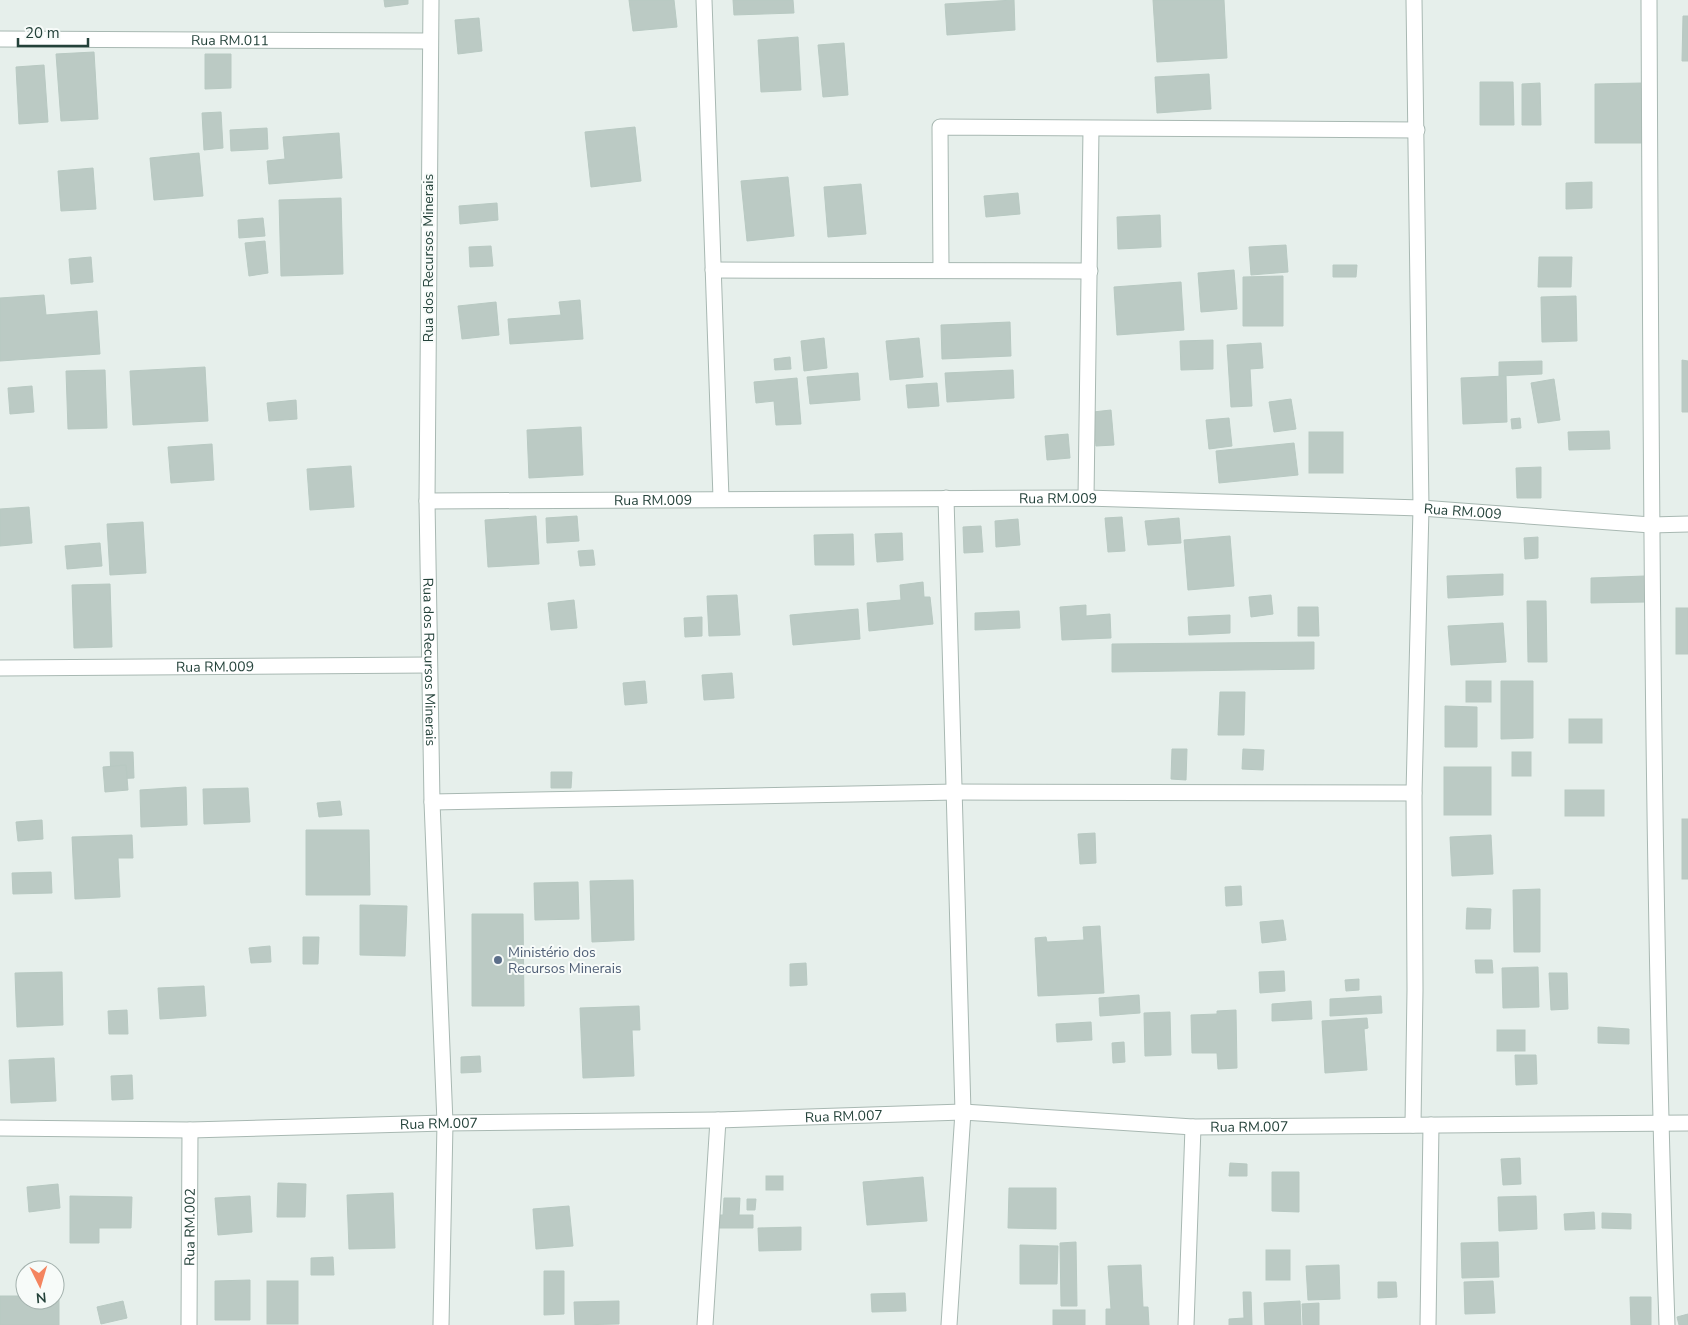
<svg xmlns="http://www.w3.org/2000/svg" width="1688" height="1325" viewBox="0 0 1688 1325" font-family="'Nunito Sans',sans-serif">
<rect width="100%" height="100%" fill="#e6efeb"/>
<g fill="#bbcac4" stroke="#b8c9c2">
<path d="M384 0H408V4L385 7Z"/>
<path d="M629 0H674L677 27 633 31Z"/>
<path d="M733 0H793L794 13 734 15Z"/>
<path d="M1014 0 1015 30 947 35 945 4Z"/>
<path d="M1153 0H1224L1227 58 1157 62Z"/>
<path d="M1683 16H1688V61H1682Z"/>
<path d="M479 18 482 51 458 54 455 20Z"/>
<path d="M798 37 801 90 761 92 758 40Z"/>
<path d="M844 43 848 95 823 97 818 45Z"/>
<path d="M94 52 98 119 61 121 56 54Z"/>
<path d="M205 54H231V88L205 89Z"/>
<path d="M44 65 48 122 19 124 16 67Z"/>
<path d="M1209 74 1211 109 1157 113 1155 77Z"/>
<path d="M1480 82H1513L1514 125H1480Z"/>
<path d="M1540 83 1541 125H1522V84Z"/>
<path d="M1642 83V143H1595V84Z"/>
<path d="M221 112 223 148 204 150 202 113Z"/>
<path d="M635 127 641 181 591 187 585 132Z"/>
<path d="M267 128 268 149 231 151 230 130Z"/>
<path d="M339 133 342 178 269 184 267 161 285 159 283 137Z"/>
<path d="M199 153 203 196 154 200 150 158Z"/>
<path d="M93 168 96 209 61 211 58 171Z"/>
<path d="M788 177 794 236 747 241 741 181Z"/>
<path d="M1592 182V208L1566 209V183Z"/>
<path d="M861 184 866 234 828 237 824 187Z"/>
<path d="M1018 193 1020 214 986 217 984 196Z"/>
<path d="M341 198 343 274 281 276 279 200Z"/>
<path d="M497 203 498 220 460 224 459 206Z"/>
<path d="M1160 215 1161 247 1118 249 1117 217Z"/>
<path d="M263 218 265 236 239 238 238 220Z"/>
<path d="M265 241 268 273 249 276 245 243Z"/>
<path d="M1286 245 1288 272 1251 275 1249 247Z"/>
<path d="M491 246 493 266 470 267 469 247Z"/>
<path d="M91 257 93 282 71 284 69 259Z"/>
<path d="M1539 257H1572L1571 287H1538Z"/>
<path d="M1333 265H1357L1356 277H1333Z"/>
<path d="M1234 270 1237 309 1201 312 1198 273Z"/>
<path d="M1283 276V326H1243V277Z"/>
<path d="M1181 282 1184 330 1117 335 1114 287Z"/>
<path d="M44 295 46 315 97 311 100 354 0 361V298Z"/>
<path d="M1576 296 1577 341 1542 342 1541 297Z"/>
<path d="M580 300 583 339 510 344 508 319 561 315 559 302Z"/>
<path d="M496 302 499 335 462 339 458 306Z"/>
<path d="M1010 322 1011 356 942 359 941 325Z"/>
<path d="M824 338 827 368 804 371 801 341Z"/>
<path d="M919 338 923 377 890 380 886 341Z"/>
<path d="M1213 340V369L1181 370 1180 341Z"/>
<path d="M1261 343 1263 368 1250 369 1252 406 1231 407 1227 345Z"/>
<path d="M790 357 791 369 775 370 774 359Z"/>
<path d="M1682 360 1688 361V412H1682Z"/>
<path d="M1542 361V374L1499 376V362Z"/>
<path d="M205 367 208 421 133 425 130 371Z"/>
<path d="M105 370 107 428 68 429 66 371Z"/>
<path d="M1013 370 1014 398 947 402 945 373Z"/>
<path d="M858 373 860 400 810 404 807 377Z"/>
<path d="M1506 376 1507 422 1463 424 1461 378Z"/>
<path d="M797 378 801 424 776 425 774 401 756 403 754 382Z"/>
<path d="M1554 379 1560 420 1538 423 1531 383Z"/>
<path d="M937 383 939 406 908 408 906 385Z"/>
<path d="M32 386 34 412 10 414 8 388Z"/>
<path d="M1291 399 1296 429 1274 432 1269 402Z"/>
<path d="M296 400 297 419 269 421 267 403Z"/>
<path d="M1111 410 1114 445 1096 446 1093 412Z"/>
<path d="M1229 418 1232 446 1209 449 1206 420Z"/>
<path d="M1520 418 1521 428 1512 429 1511 419Z"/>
<path d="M581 427 583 475 529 478 527 430Z"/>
<path d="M1609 431 1610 449 1569 450 1568 432Z"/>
<rect x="1309" y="432" width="34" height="41"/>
<path d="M1068 434 1070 458 1047 460 1045 436Z"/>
<path d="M1294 443 1298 475 1219 483 1216 451Z"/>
<path d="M212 444 214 480 171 483 168 447Z"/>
<path d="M351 466 354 507 310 510 307 469Z"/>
<path d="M1541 467V498H1517L1516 468Z"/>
<path d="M29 507 32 543 0 546V509Z"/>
<path d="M536 516 539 564 488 567 485 520Z"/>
<path d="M577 516 579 541 547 543 546 518Z"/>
<path d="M1122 517 1125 551 1108 552 1105 518Z"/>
<path d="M1179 518 1181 543 1148 545 1145 521Z"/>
<path d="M1018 519 1020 545 996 547 995 521Z"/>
<path d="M143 522 146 573 110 575 107 524Z"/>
<path d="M981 526 983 552 964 553 963 527Z"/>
<path d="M902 533 903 560 877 562 875 534Z"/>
<path d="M853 534 854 565H815L814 535Z"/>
<path d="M1230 536 1234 586 1188 590 1184 540Z"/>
<path d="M1538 537V558L1525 559 1524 538Z"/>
<path d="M100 543 102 566 67 569 65 546Z"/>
<path d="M593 550 595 565 580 566 578 551Z"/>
<path d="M1503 574V595L1448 598 1447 576Z"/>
<path d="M1645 576 1646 602 1591 603V578Z"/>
<path d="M923 582 924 597H930L933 624 869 631 867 603 901 600 900 585Z"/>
<path d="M110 584 112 647 74 648 72 585Z"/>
<path d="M737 595 740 635 709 636 707 596Z"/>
<path d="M1271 595 1273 614 1251 617 1249 597Z"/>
<path d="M574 600 577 628 551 630 548 603Z"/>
<path d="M1527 601H1546L1547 662H1528Z"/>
<path d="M1086 605V616L1110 614 1111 638 1062 640 1060 607Z"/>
<path d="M1298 607H1318L1319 636H1298Z"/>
<rect x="1676" y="608" width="12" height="46"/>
<path d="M858 609 860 639 793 645 790 615Z"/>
<path d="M1019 611 1020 628 975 630V613Z"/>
<path d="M1230 615V633L1189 635 1188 617Z"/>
<path d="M702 617V636L685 637 684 618Z"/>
<path d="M1503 623 1506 662 1451 665 1448 626Z"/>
<path d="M1314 642V669L1112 672V644Z"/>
<path d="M732 673 734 698 704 700 702 675Z"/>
<path d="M645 681 647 703 625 705 623 683Z"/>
<rect x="1466" y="681" width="25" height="21"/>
<path d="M1501 681H1533V738L1501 739Z"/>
<path d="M1220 692H1245L1244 735H1218Z"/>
<path d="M1445 706 1477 707V747H1445Z"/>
<rect x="1569" y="719" width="33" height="24"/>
<path d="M1172 749H1187L1186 780 1171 779Z"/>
<path d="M1243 749 1264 750 1263 770 1242 769Z"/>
<path d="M110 752H133L134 778 111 779Z"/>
<rect x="1512" y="752" width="19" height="24"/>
<path d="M126 765 128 790 105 792 103 767Z"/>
<rect x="1444" y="767" width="47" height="48"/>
<path d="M551 772H572L571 788H551Z"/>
<path d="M186 787 187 825 141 827 140 790Z"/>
<path d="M248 788 250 822 204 824 203 789Z"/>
<rect x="1565" y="790" width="39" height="26"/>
<path d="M340 801 342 815 319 817 317 803Z"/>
<rect x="1682" y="819" width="6" height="60"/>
<path d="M42 820 43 839 18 841 16 822Z"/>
<path d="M306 830H369L370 895H306Z"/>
<path d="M1095 833 1096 863 1080 864 1078 834Z"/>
<path d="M132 835 133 858H118L120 897 75 899 72 837Z"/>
<path d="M1491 835 1493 874 1452 876 1450 837Z"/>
<path d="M51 872 52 893 13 894 12 873Z"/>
<path d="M633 880 634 940 592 942 590 881Z"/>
<path d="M578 882 579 919 535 920 534 883Z"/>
<path d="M1241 886 1242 905 1226 906 1225 887Z"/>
<path d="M1540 889V952H1514L1513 890Z"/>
<path d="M360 905 407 906 405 956 360 955Z"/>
<path d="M1467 908 1491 909 1490 929H1466Z"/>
<path d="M472 914H523L524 1006H472Z"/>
<path d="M1283 920 1286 940 1262 943 1260 922Z"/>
<path d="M1100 926 1104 993 1038 996 1035 938 1046 937 1047 942 1084 940 1083 927Z"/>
<path d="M303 937H319L318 964H303Z"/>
<path d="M270 946 271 962 251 963 249 948Z"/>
<path d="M1475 960H1492L1493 973H1476Z"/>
<path d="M806 963 807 985 790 986V964Z"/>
<path d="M1538 967 1539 1007 1503 1008 1502 968Z"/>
<path d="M1284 971 1285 991 1260 993 1259 972Z"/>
<path d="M62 972 63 1025 17 1027 15 973Z"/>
<path d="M1549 973H1567L1568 1009 1551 1010Z"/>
<path d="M1359 979V990L1346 991 1345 980Z"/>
<path d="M204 986 206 1016 160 1019 158 988Z"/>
<path d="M1139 995 1140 1013 1100 1016 1099 998Z"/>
<path d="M1381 996 1382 1013 1330 1016V999Z"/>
<path d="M1311 1001 1312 1019 1272 1021V1004Z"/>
<path d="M639 1006 640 1030H632L634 1076 583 1078 580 1008Z"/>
<path d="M127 1010 128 1034H109L108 1011Z"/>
<path d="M1236 1010 1237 1068 1218 1069 1217 1053H1192L1191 1015 1217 1014V1011Z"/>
<path d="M1170 1012 1171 1055 1145 1056 1144 1013Z"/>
<path d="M1367 1018 1368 1028 1364 1029 1367 1070 1325 1073 1322 1021Z"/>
<path d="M1091 1022 1092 1040 1057 1042 1056 1024Z"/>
<path d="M1598 1027 1629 1029V1044L1598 1043Z"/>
<rect x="1497" y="1030" width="28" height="21"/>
<path d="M1124 1042 1125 1062 1113 1063 1112 1043Z"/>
<path d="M1515 1055H1536L1537 1084 1516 1085Z"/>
<path d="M480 1056 481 1072 461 1073V1057Z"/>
<path d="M54 1058 56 1101 11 1103 9 1060Z"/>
<path d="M132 1075 133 1099 112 1100 111 1076Z"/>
<path d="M1520 1158 1521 1184 1503 1185 1501 1159Z"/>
<path d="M1230 1163 1247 1164V1176H1229Z"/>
<path d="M1272 1172H1299V1212L1272 1211Z"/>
<rect x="766" y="1176" width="17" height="14"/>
<path d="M923 1177 927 1221 867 1225 863 1182Z"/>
<path d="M278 1183 306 1184 305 1217H277Z"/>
<path d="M58 1184 60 1208 29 1212 27 1187Z"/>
<path d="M1009 1188H1056V1229L1008 1228Z"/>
<path d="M393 1193 395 1248 349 1249 347 1195Z"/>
<path d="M70 1196 132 1197 131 1228H99V1243H70Z"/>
<path d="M250 1196 252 1232 218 1235 215 1198Z"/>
<path d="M1536 1196 1537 1229 1499 1231 1498 1197Z"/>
<path d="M724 1198H740L739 1215H753V1228H714V1215H723Z"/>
<path d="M747 1199H756L755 1210H747Z"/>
<path d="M569 1206 573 1246 536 1249 533 1209Z"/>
<path d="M1594 1212 1595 1229 1565 1230 1564 1214Z"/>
<path d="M1602 1213 1631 1214V1229L1602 1228Z"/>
<path d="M801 1227V1250L759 1251 758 1228Z"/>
<path d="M1076 1242 1077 1306H1061L1060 1243Z"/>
<path d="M1498 1242 1499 1277 1462 1278 1461 1243Z"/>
<path d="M1020 1245 1058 1246 1057 1284H1020Z"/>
<rect x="1266" y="1250" width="24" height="30"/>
<path d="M333 1257 334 1275H311V1258Z"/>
<path d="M1141 1265 1143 1307H1148L1149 1325H1106V1309H1111L1108 1266Z"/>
<path d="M1339 1265 1340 1299 1308 1300 1306 1266Z"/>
<path d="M544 1271H564V1314L544 1315Z"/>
<path d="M250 1280V1320H215V1281Z"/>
<rect x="267" y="1281" width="31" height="43"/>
<path d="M1493 1281 1495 1313 1465 1314 1464 1282Z"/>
<path d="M1378 1282H1396L1397 1297 1378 1298Z"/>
<path d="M1243 1292H1251L1252 1325H1229V1319L1244 1318Z"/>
<path d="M905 1293 906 1311 872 1312 871 1294Z"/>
<path d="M0 1296H25V1300H55V1296H59V1325H0Z"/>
<path d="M1630 1297H1651V1325H1631Z"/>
<path d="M123 1301 127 1318 101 1324 97 1307Z"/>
<path d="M619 1301V1324L575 1325 574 1302Z"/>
<path d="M1300 1301 1301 1325H1265L1264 1303Z"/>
<path d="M1319 1303V1325H1303L1302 1304Z"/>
<rect x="1053" y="1310" width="32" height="15"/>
<path d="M1688 1314V1325H1679L1677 1317Z"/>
</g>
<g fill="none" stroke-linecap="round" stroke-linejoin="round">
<defs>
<g id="minor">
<path id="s1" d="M431 0 427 501 432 802 445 1123 441 1325"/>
<path d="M704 0 721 498"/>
<path d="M1649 0C1651 442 1652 884 1667 1325"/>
<path id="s2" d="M0 39 430 41"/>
<path d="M713 270 1090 271"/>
<path d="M941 270 940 127 1417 130"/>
<path d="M946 498 963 1112 949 1325"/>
<path d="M1086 498 1091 129"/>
<path id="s3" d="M427 501 1086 498 1421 508 1651 525 1688 524"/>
<path id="s4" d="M0 668 429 665"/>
<path d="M432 802 956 792 1414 793"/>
<path d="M1413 1125 1415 990 1414 793 1421 508 1414 0"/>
<path id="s5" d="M0 1128 190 1130 445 1123 718 1120 963 1112 1193 1127 1688 1123"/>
<path id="s6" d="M189 1325 190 1130"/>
<path d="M705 1325 718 1120"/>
<path d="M1186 1325 1193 1127"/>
<path d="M1428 1325 1431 1125"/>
</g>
</defs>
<use href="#minor" stroke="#a8b8b2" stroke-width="17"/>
<use href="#minor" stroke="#fff" stroke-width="15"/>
</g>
<circle fill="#5c6f8a" stroke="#f7fbf9" stroke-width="2" cx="498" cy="960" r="5"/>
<g text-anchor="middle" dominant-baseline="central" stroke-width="4" stroke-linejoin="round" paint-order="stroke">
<g font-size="14" fill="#24423a" stroke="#f7fbf9">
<text stroke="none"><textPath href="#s2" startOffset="230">Rua RM.011</textPath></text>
<text transform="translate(428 258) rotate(-90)">Rua dos Recursos Minerais</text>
<text stroke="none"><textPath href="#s3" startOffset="631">Rua RM.009</textPath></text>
<text stroke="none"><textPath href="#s3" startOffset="226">Rua RM.009</textPath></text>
<text stroke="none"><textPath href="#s3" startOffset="1036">Rua RM.009</textPath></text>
<text stroke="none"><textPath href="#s1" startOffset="662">Rua dos Recursos Minerais</textPath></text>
<text stroke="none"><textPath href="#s4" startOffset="215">Rua RM.009</textPath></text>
<text stroke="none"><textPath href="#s5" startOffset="844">Rua RM.007</textPath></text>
<text stroke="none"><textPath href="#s5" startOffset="439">Rua RM.007</textPath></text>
<text stroke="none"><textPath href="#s5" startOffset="1250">Rua RM.007</textPath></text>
<text stroke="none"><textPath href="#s6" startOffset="98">Rua RM.002</textPath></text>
</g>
<g font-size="14" fill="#4e5e75" stroke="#f7fbf9" text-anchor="start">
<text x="508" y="952">Ministério dos<tspan x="508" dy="16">Recursos Minerais</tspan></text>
</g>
</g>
<g transform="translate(40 1285) rotate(175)"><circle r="24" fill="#f7fbf9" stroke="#a3b1ad"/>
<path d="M0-4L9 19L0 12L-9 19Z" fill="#f4845f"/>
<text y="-8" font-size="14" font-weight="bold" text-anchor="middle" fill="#24423a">N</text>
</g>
<path d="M18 38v8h70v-8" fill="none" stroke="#24423a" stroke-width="2.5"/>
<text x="25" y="38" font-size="15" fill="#24423a" stroke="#f7fbf9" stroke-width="4" paint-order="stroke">20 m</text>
</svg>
